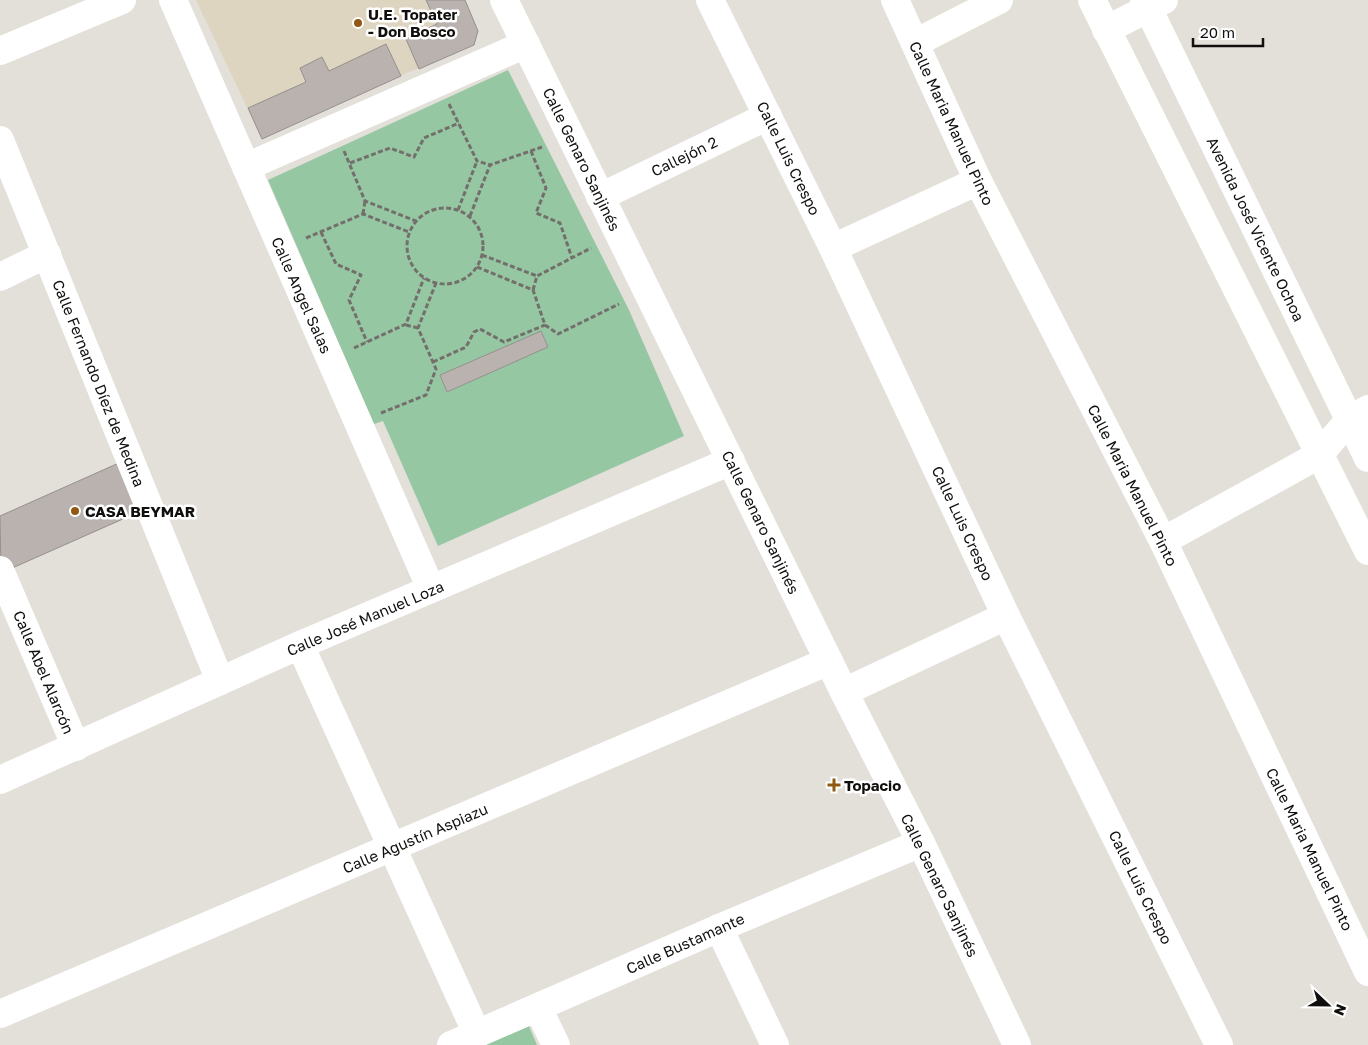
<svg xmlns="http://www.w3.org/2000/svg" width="1368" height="1045" viewBox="0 0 1368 1045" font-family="'Golos Text',sans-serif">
<rect width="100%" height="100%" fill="#e3dfd9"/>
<path fill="#ddd5c0" d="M196 0H465L478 31 474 45 400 76 262 139Z"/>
<g fill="#96c7a3">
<path d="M508 70 629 310 684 436 438 546 383 421 374 424 268 180Z"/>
<path d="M529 1026 537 1045H482Z"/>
</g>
<g fill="#b9b2ae" stroke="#96908d">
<path d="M426 0H465L478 31 474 45 419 69 406 39 437 24Z"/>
<path d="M386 44 401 76 262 139 248 108 306 82 300 68 322 57 329 71Z"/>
<path d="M541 331 548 347 447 392 440 375Z"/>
<path d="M130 458 150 507 1 573 0 516Z"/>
</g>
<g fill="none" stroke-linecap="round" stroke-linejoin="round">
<g stroke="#73706c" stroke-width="3" stroke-dasharray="5 2.5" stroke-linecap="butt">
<path d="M449 104 477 161 490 165"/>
<path d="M344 151 365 201 416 221"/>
<path d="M531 151 546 188 536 213 560 223 572 258"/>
<path d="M350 163 390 148 414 157 424 138 459 123"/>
<circle cx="445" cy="246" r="38"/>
<path d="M458 210 477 161"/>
<path d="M363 214 365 201"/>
<path d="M470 216 490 165 542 147"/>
<path d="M321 232 336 264 361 275 349 300 367 342"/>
<path d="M306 238 363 214 409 232"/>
<path d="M482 255 537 276"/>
<path d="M477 267 533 290 545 325 558 334 619 304"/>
<path d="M533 290 537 276 591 248"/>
<path d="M406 325 418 328"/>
<path d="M354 348 406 324 424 278"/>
<path d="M433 362 466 347 474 332 480 329 504 342 545 325"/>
<path d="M381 413 426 395 436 369 418 328 436 283"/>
</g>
<g stroke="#fff" stroke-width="28">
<path d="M173 0 431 589"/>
<path d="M504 0 844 692 921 843 1017 1045"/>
<path d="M710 0 833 248 1006 616 1219 1045"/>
<path d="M895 0 978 181 1163 541 1368 972"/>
<path d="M1092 0 1368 551"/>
<path d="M1144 0 1368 458"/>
<path d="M1106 30 1164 0"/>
<path d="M915 43 999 0"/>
<path d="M0 51 122 0"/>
<path d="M0 140 220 681"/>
<path d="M246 167 526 44"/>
<path d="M600 197 768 116"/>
<path d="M833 248 978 181"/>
<path d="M0 277 47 254"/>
<path d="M1163 541 1319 455 1349 420 1368 409"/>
<path d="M0 570 76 747"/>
<path d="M300 645 477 1034"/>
<path d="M844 692 1006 616"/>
<path d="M0 780 300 645 731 461"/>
<path d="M719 928 775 1045"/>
<path d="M538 1008 556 1045"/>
<path d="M0 1014 829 661"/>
<path d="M451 1045 719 928 921 843"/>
</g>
</g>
<g fill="#915813" stroke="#fff" stroke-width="2">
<circle cx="358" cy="23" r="5"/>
<circle cx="75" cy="511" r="5"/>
<path d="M831.5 777.5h5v5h5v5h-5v5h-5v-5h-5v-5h5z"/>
</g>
<g text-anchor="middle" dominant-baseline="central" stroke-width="5" stroke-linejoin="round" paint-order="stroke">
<g font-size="15" font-weight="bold" fill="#100f0d" stroke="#fff" text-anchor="start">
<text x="368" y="14">U.E. Topater<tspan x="368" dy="17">- Don Bosco</tspan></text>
<text x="85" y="511">CASA BEYMAR</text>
<text x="844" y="785">Topacio</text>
</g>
<g font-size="15" fill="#100f0d" stroke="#fff">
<text transform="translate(952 123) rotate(65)">Calle Maria Manuel Pinto</text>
<text transform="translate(684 156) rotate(-26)">Callejón 2</text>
<text transform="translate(789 158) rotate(64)">Calle Luis Crespo</text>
<text transform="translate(582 159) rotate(64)">Calle Genaro Sanjinés</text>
<text transform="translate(1256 229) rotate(64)">Avenida José Vicente Ochoa</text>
<text transform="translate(302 295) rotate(66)">Calle Angel Salas</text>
<text transform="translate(99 383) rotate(68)">Calle Fernando Díez de Medina</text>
<text transform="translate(1133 485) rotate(63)">Calle Maria Manuel Pinto</text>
<text transform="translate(761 522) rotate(64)">Calle Genaro Sanjinés</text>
<text transform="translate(963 523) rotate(65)">Calle Luis Crespo</text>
<text transform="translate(365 618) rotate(-23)">Calle José Manuel Loza</text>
<text transform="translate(44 672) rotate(67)">Calle Abel Alarcón</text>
<text transform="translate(415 838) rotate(-23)">Calle Agustín Aspiazu</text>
<text transform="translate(1310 849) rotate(64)">Calle Maria Manuel Pinto</text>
<text transform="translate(940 885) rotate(64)">Calle Genaro Sanjinés</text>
<text transform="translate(1141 887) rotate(64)">Calle Luis Crespo</text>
<text transform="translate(685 943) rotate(-24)">Calle Bustamante</text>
</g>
</g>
<g transform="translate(1328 1005) rotate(112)" stroke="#ffffff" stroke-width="4" paint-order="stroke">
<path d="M0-4L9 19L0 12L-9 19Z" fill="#100f0d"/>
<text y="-8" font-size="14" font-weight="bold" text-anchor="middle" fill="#100f0d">N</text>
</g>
<path d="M1193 38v8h70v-8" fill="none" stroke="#100f0d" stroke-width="2.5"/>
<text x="1200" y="38" font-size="15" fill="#100f0d" stroke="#ffffff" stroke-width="4" paint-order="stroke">20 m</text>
</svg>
